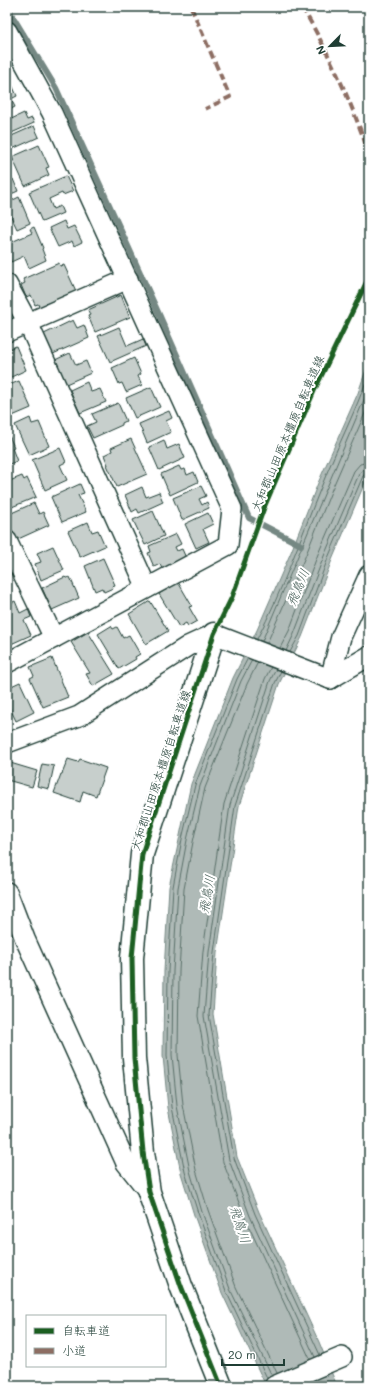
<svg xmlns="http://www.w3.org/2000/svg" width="376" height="1393" viewBox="0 0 376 1393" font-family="Mali,'Klee One',sans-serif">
<rect width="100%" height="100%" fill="#fff"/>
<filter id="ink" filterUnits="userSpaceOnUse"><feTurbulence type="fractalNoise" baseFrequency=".025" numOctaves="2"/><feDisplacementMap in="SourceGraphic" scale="8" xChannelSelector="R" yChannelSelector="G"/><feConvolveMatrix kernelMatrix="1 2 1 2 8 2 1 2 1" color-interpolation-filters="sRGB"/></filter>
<g filter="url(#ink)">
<path fill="#afbab7" stroke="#758883" d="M369 361V473L332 560 302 637 279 684 239 806 217 953 213 1014 237 1157 259 1212 319 1342 337 1386H266L222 1293 194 1215 181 1173 168 1108 163 1056 164 971 169 887 191 784 233 678 257 630 291 552 318 483 358 393Z"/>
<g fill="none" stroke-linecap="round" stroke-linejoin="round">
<g stroke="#596f68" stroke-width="1">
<path d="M257 639C283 590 301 536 322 485 337 447 356 411 369 373"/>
<path d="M262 641 369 388"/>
<path d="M267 643 305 557 332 489 369 404"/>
<path d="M280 648 289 631 318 554 354 471 360 464 369 462"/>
<path d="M286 651 294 634 324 556 359 474 363 469 369 468"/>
<path d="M290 652 299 636 328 558 363 476 365 474 369 473"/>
<path d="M248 658 237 679 195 785 182 839 173 887 168 971 167 1056 172 1107 185 1172 198 1213 226 1291 267 1378"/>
<path d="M252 660 241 681 200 786 187 840 178 888 173 971 172 1055 177 1106 190 1171 202 1212 230 1289 272 1376"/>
<path d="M258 662 247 684 205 788 193 842 184 889 179 971 178 1055 183 1105 196 1170 208 1210 236 1287 277 1373"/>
<path d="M271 667 265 679 224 804 203 951 198 1016 223 1162 245 1218 310 1359"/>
<path d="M276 669 270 681 230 805 209 952 204 1016 229 1160 250 1216 315 1357"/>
<path d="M281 671 275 683 235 806 214 952 209 1015 234 1158 255 1214 320 1355"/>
</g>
<path stroke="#758883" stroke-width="6" d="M7 7 56 88 158 312 249 518 301 545"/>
</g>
<g fill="#c7cfcc" stroke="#1f3d34">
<path d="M7 78H9L17 96 11 99 15 107 7 111Z"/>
<path d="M24 113 27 120 32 118 34 123 7 135V121Z"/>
<path d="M34 126 39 137 10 150 7 142V138Z"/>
<path d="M39 145 49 167 46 168 49 175 25 186 12 157Z"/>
<path d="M66 176 73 191 63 195 62 193 49 199 53 209 60 206 63 213 42 222 29 192Z"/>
<path d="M13 179 18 191 7 196V181Z"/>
<path d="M19 197 30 223 17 229 7 208V203Z"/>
<path d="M64 221 67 229 74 226 82 242 74 246 72 241 58 247 49 228Z"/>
<path d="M34 227 43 248 42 249 46 260 29 268 24 256 11 262 7 252V244L32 233 30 229Z"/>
<path d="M59 263 60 266 64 265 76 291 39 307 38 304 35 305 31 295 26 297 21 285 25 283 23 279Z"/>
<path d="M121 295 130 317 95 332 88 316 90 315 88 310Z"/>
<path d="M73 320 77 328 84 325 89 338 53 354 44 334Z"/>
<path d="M119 327 127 346 143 339 146 346 110 362 98 336Z"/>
<path d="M16 346 26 370 7 379V350Z"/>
<path d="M70 353 76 365 86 361 91 373 66 384 55 360Z"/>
<path d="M134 358 141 374 138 376 142 385 126 392 122 383 119 384 112 368Z"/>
<path d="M19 381 31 408 10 417 7 409V386Z"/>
<path d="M87 382 91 392 100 389 106 402 80 413 70 390Z"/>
<path d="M151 387 160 407 135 418 126 398Z"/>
<path d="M118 403 126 421 122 423V425L93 438 87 426 96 422 92 414Z"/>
<path d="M169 411 172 418 166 421 171 432 147 443 139 424Z"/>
<path d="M30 418 32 424 39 422 49 446 29 455 15 425Z"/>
<path d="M7 431 14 447 12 448 17 461 7 465Z"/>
<path d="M131 439 147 474 117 487 107 465H108L104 455 112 451 111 448Z"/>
<path d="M164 440 167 449 179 444 185 458 159 470 149 447Z"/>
<path d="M60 448 66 462 60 465 67 480 45 490 32 460Z"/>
<path d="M179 466 181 470 185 469 187 475 194 472 198 482 170 495 161 474Z"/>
<path d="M22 476 24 480 27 478 36 497 7 509V482Z"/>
<path d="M80 484 84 493 78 495 86 512 62 522 51 497Z"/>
<path d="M201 486 206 496 199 499 202 505 207 502 209 508 182 520 173 498Z"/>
<path d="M142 487 146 497 159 492 163 502 139 513 137 509 132 512 125 495Z"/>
<path d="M34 503 39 514 43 512 49 525 16 540 7 520V515Z"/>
<path d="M153 511 164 536 145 545 133 520Z"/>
<path d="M208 513 213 524 203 529 209 542 196 548 185 524Z"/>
<path d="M88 522 92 532 98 530 105 546 80 557 68 531Z"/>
<path d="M176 534 181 544 175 547 177 551 182 549 186 558 162 569 160 564 154 567 148 553 151 552 149 546Z"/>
<path d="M53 546 64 570 41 580 35 564 41 562 37 553Z"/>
<path d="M103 558 115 585 112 586 113 588 104 592 102 588 95 591 85 566Z"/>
<path d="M65 577 66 578 70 577 79 598 52 610 42 588Z"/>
<path d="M178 582 192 606 189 607 197 621 188 626 186 623 179 627 159 594Z"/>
<path d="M15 601 20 613 28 609 31 617 24 620 31 635 11 644 7 636V605Z"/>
<path d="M150 601 168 631 146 644 129 614Z"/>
<path d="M111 626 113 629 117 627 123 638 129 635 140 654 135 657 136 659 119 669 98 634Z"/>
<path d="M88 632 114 674 93 686 86 674 90 673 71 642Z"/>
<path d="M52 658 68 697 43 707 30 678 34 676 30 667Z"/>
<path d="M20 682 34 712 16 721 7 702 8 691 7 688Z"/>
<path d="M68 759 78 762 80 759 106 768 96 796 83 791 80 802 54 793 61 774H62Z"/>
<path d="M7 762 37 771 32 787 7 780Z"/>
<path d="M42 764 54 766 49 789 37 786Z"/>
</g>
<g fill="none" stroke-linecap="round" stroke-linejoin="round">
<defs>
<g id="street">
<path d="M7 31 52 113 232 509 228 545 7 663"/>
<path d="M7 284 28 323 147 588"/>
<path d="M7 332 128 279"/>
<path d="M7 541 54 638"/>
<path d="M330 679 341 637 369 575"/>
<path d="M7 743 79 716 188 646 214 634 330 679 369 656"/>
<path d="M7 892 25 939 126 1163 149 1192"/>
<path d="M274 1386 342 1357"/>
</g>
<path id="secondary" d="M214 634 142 854 132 958 134 1058 143 1152 149 1192 181 1286 221 1386"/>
</defs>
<use href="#street" stroke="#1f3d34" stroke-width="22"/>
<use href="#secondary" stroke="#1f3d34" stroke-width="25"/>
<use href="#street" stroke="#fff" stroke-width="19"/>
<use href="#secondary" stroke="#fff" stroke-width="22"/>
<g stroke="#8d6e63" stroke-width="4" stroke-dasharray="8 4" stroke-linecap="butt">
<path d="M191 7 230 97 205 109"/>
<path d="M302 7C329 53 352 103 369 154"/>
</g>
<defs>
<path id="cycleway" d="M221 1386 181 1286 149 1192 143 1152 134 1058 132 958 142 854 214 634 232 597 265 505 314 391 369 277"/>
</defs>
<use href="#cycleway" stroke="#fff" stroke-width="8"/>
<use href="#cycleway" stroke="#1b5e20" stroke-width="5"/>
</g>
</g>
<g text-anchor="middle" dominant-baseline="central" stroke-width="4" stroke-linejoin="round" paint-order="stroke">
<g font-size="12" fill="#1f3d34" stroke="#fff">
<text transform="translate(287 433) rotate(-67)">大和郡山田原本橿原自転車道線</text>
<text transform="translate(160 770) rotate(-72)">大和郡山田原本橿原自転車道線</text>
</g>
<g font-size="13" font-style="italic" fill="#4a625b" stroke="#fff">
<text transform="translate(297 587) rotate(-67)">飛鳥川</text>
<text transform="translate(206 894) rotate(-80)">飛鳥川</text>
<text transform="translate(241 1224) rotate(72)">飛鳥川</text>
</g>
</g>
<rect width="376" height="1393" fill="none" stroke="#fff" stroke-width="24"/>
<rect x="12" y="12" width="352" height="1369" fill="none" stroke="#1f3d34" stroke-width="1.5" filter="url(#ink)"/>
<rect x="26" y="1315" width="140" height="52" fill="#ffffff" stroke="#a5b1ae"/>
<rect x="34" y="1328" width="20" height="6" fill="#1b5e20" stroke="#a5b1ae"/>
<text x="62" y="1335" font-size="12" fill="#1f3d34">自転車道</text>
<rect x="34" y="1348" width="20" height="6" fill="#8d6e63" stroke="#a5b1ae"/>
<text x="62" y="1355" font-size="12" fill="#1f3d34">小道</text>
<g transform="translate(330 46) rotate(246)" stroke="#ffffff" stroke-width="3" paint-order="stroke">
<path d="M0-3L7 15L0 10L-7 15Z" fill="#1f3d34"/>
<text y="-6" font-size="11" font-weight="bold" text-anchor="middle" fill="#1f3d34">N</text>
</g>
<path d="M222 1359v6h62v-6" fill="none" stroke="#1f3d34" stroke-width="2"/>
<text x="228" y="1359" font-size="12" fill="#1f3d34" stroke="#ffffff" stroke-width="3" paint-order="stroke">20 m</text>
</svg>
